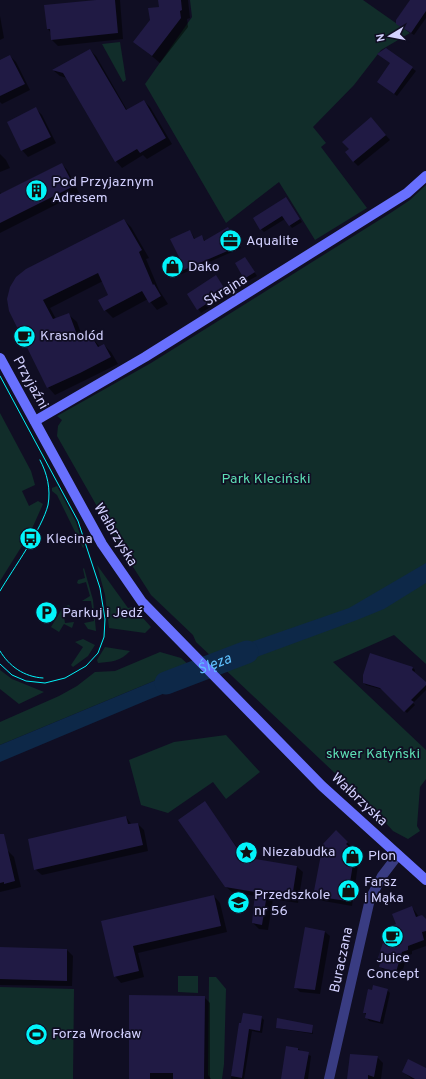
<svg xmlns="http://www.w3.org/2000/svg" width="426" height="1079" viewBox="0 0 426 1079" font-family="Overpass,sans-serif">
<rect width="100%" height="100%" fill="#100e23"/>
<g fill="#112d2a">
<path d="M190 0H363L410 33 381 50 354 85 313 127 326 143 321 147 367 208 315 240 279 182 226 223 145 84 192 17Z"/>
<path d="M120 42 126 80 123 82 102 44Z"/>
<path d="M426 185V664L394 635 333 662 426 750V779L420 787 417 826 420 831 408 839 393 831 375 811 196 642 193 635 151 595 119 545 57 436 58 426 62 420 57 416 151 363 392 212 410 200Z"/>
<path d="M0 413 31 471 35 485 22 491 29 506 38 501 43 504 30 533 0 581Z"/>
<path d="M57 486 76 522 84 547 83 548 57 495 52 491V488Z"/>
<path d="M97 565 128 608 133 607 151 627 145 633 109 628 105 595Z"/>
<path d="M84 568 93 600 96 631 88 629 84 623 94 621 91 601H82L90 596 86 582 79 584 77 583 78 580 85 578 83 569Z"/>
<path d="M69 605 72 610 63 611 65 623 74 622 72 628 64 624 59 632 51 627 63 607Z"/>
<path d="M83 639 95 645 88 656 73 667 71 665 83 647 75 642Z"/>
<path d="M105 647 130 651C121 661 111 662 98 663L97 660Z"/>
<path d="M160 652 181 658 190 666 0 745V722L59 696 77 686 95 672 115 671Z"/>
<path d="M0 670 12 679 44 692 19 704 0 689Z"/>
<path d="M226 735 260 772 226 799 213 782 168 813 141 805 129 760 174 742Z"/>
<path d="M178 976H198V993L178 992Z"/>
<path d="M209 977H216L226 989 224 1064 222 1079H211L208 1075Z"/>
<path d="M0 987 74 989 73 1079H0Z"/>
</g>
<g fill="#0d2848">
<path d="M426 563V583L384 609 357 620 224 669 211 656 349 608Z"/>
<path d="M190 666 204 680 193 682 150 699 0 762V745Z"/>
</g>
<g fill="#0007">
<path d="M106 0H120L123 39 58 46 52 40 51 33 48 29Z"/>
<path d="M159 0H188L190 18 187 19 188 27 160 63 135 42 160 8Z"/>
<path d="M411 0H426V18L414 35 400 26Z"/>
<path d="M0 16 4 38 0 40Z"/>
<path d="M386 49 416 71 397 96 381 84 391 63Z"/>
<path d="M90 50 96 56 127 110 144 101 150 107 172 144 147 159 143 155 122 168 116 161 67 78 60 76 54 71Z"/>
<path d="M10 56 16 62 30 90 2 104 0 102V61Z"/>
<path d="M36 109 42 115 56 143 28 157 22 150 8 122Z"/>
<path d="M375 123 390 140 358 166 353 161 350 149Z"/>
<path d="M0 154 6 160 10 168 0 172Z"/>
<path d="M62 164 68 171 79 193 0 233V192L1 194Z"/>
<path d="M286 198 302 222 292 228 285 219 264 232 261 229Z"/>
<path d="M124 220 131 227 149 258 146 259 159 290 168 304 157 310 148 299 113 318 105 310 110 295 103 281 50 308 56 319 69 315 77 322 83 339 90 335 100 347 104 345 111 352 118 364 55 395 48 387 10 311Z"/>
<path d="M228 228 241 248 175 277 173 275 190 231 195 239 202 236 205 241Z"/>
<path d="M245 258 257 276 248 281 245 278Z"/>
<path d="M216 277 229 295 201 313 189 294Z"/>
<path d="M413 668 415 670 414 673 426 684V690L413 703 415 705 407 713 384 690 366 685 364 683Z"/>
<path d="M204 803 245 858 297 867 303 872 298 903 273 899 268 930 259 929 253 923 255 896 232 892 225 886Z"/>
<path d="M126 817 132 825 138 824 144 830 148 851 42 875 35 869Z"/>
<path d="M336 832 352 847 350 849 359 858 352 906 318 900 314 895Z"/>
<path d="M8 851 14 857 21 887 0 892V853Z"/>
<path d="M214 896 220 903 227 932 138 953 144 977 121 983 115 976 103 922Z"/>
<path d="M412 907 419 917 426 920V946L412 951V954L407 956 401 976 385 971 380 967 382 960 379 958 389 935Z"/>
<path d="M306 928 325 932 330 936 320 994 300 992 295 987Z"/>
<path d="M0 948 67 950 73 956 72 986 0 985Z"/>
<path d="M387 990 390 993 383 1024 369 1021 364 1012Z"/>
<path d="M204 997 210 1003V1079H130Z"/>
<path d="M261 1017 264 1020 262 1033 252 1031 244 1079H231L240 1024Z"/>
<path d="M312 1026 313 1034 277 1028Z"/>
<path d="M298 1049 311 1056 308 1079H282Z"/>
<path d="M377 1057 383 1063 381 1079H348Z"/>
<path d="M426 1069V1079H412L403 1072Z"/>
</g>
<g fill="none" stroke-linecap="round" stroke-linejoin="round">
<path stroke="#0d2848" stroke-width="23" id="s1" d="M166 683 247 652"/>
</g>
<g fill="#201a44">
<path d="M96 0H115L118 33 51 40 50 29H47L44 5Z"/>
<path d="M158 0H181L182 10 180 11 181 18 152 56 133 42 150 20 148 8 159 7Z"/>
<path d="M410 0H426V11L411 33 396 24V20Z"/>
<path d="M386 48 413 67 394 94 377 82 390 63 377 54Z"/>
<path d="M90 49 126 110 144 100 166 138 140 153 137 149 115 162 63 73 52 70Z"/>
<path d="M10 55 25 84 0 96V60Z"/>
<path d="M36 107 51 137 21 151 7 122Z"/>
<path d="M371 117 386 135 353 162 345 152 349 149 342 142Z"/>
<path d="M62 163 74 186 0 223V194Z"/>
<path d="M286 197 300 219 289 226 282 216 260 230 253 218Z"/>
<path d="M124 219 142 250 139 252 153 285 154 284 161 296 149 303 142 291 104 311 98 300 108 295 98 273 43 300 53 319 69 313 79 340 90 334 98 347 104 344 111 357 80 373 47 388 9 311 7 299 10 287 16 277 26 269Z"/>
<path d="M228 227 239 246 172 275 166 263 179 257 170 239 190 230 194 239 202 235 204 241Z"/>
<path d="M245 257 255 272 244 279 235 263Z"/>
<path d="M216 275 226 291 197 310 187 294Z"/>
<path d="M370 653 413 667 412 670 426 682V685L411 700 414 702 404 712 380 688 363 683V675Z"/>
<path d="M205 801 243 857 297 866 292 898 267 894 262 925 252 923 255 892 225 887 178 820Z"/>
<path d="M126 816 128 824 138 823 143 845 34 870 28 839Z"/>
<path d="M336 830 348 842 346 844 355 852 347 901 313 896 323 844Z"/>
<path d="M0 834H4L15 881 4 884V882L0 883Z"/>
<path d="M214 895 221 926 133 946 139 971 114 977 101 921Z"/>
<path d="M412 906 416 917 422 915 426 919V931L422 932 424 940 408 946V950L402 952 396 972 379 967 381 959 378 958 386 933 388 934 391 926 396 924 392 914Z"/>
<path d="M305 927 325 931 315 990 294 988Z"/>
<path d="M0 947 67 949V981L0 979Z"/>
<path d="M373 985 388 989 380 1022 365 1018 366 1013H363L368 989 372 990Z"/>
<path d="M129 995 205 996 204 1079H173V1073H150V1079H129Z"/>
<path d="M243 1013 262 1016 260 1031 249 1029 242 1078 231 1076 239 1023H241Z"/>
<path d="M277 1018 313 1025 312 1033 276 1028Z"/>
<path d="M286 1046 298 1048V1050L309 1052 304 1079H281Z"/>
<path d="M350 1054 378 1056 374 1077 368 1075V1079H347Z"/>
<path d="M408 1059 426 1068V1079H415L402 1072Z"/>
</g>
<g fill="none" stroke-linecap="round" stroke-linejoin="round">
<path stroke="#393c82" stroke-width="10" d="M329 1079 370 899 382 876 398 855"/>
<g stroke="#6870fe" stroke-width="10">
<path d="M0 358 102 544 142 602 322 786 426 880"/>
<path d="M35 421 145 357 407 193 426 176"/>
</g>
<g stroke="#02f4fa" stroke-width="1">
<path d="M0 376 78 521 100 588 105 619 104 637 98 653 86 666 65 678 45 683 26 681 12 675 0 664"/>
<path d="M0 591C13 569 42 529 48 505 51 489 47 473 40 460"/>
<path d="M0 651C9 666 24 677 43 678"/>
</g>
</g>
<defs>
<symbol id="building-disc" viewBox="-11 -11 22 22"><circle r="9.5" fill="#02f4fa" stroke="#100e23"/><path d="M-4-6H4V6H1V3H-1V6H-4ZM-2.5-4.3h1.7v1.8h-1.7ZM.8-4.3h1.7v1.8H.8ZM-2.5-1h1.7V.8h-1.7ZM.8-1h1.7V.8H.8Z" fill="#111"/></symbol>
<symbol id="office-disc" viewBox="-11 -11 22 22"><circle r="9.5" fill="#02f4fa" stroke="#100e23"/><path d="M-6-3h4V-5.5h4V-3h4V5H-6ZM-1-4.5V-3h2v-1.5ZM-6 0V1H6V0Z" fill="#111"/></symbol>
<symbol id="shop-disc" viewBox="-11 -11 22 22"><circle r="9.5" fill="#02f4fa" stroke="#100e23"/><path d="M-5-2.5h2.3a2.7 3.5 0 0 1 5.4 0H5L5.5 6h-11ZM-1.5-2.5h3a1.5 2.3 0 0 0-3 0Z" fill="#111"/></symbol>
<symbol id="cafe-disc" viewBox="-11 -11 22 22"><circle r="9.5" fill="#02f4fa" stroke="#100e23"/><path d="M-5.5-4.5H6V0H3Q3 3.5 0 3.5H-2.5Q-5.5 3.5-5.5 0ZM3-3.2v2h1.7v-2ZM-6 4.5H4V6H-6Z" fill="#111"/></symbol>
<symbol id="bus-disc" viewBox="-11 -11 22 22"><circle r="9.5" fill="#02f4fa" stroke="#100e23"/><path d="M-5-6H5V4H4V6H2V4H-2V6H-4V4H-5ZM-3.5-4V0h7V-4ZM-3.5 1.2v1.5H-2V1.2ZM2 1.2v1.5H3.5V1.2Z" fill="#111"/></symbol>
<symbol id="parking-disc" viewBox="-11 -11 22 22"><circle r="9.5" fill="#02f4fa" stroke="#100e23"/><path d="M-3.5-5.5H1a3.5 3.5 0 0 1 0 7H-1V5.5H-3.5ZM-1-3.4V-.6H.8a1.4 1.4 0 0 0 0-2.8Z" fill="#111"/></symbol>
<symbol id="sight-disc" viewBox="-11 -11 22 22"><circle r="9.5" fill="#02f4fa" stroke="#100e23"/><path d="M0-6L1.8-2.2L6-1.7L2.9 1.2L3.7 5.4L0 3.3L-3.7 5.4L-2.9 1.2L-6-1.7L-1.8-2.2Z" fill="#111"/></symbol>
<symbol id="school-disc" viewBox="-11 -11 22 22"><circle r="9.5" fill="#02f4fa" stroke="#100e23"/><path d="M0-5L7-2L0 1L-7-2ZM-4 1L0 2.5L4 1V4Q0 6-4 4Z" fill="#111"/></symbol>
<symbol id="stadium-disc" viewBox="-11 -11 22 22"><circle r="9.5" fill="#02f4fa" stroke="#100e23"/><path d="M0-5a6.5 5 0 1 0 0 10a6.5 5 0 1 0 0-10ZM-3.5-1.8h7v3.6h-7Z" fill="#111"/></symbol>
</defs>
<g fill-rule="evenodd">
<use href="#building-disc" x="24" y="178" width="25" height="25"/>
<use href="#office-disc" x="218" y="228" width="25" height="25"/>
<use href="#shop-disc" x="160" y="254" width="25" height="25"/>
<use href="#cafe-disc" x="12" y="324" width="25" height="25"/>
<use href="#bus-disc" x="18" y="526" width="25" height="25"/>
<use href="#parking-disc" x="34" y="600" width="25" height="25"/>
<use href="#sight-disc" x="234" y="840" width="25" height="25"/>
<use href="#shop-disc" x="340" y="844" width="25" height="25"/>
<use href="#shop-disc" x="336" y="878" width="25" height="25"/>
<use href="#school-disc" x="226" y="890" width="25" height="25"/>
<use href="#cafe-disc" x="380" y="924" width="25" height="25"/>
<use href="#stadium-disc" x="24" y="1022" width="25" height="25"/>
</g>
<g text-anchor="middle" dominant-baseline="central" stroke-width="3.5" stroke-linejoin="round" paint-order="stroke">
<g font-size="14" fill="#d3d1ff" stroke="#100e23" text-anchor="start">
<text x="52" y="182">Pod Przyjaznym<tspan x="52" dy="16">Adresem</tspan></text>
<text x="246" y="241">Aqualite</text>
<text x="188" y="267">Dako</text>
<text x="40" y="336">Krasnolód</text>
<text x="46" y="539">Klecina</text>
<text x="62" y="613">Parkuj i Jedź</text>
<text x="262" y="852">Niezabudka</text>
<text x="368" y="856">Plon</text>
<text x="364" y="882">Farsz<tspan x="364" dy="16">i Mąka</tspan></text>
<text x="254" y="895">Przedszkole<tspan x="254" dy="16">nr 56</tspan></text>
<text x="393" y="958" text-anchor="middle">Juice<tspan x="393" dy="16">Concept</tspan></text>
<text x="52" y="1034">Forza Wrocław</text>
</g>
<g font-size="14" fill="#d3d1ff" stroke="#100e23">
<text transform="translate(226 291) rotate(-32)">Skrajna</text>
<text transform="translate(30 383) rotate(61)">Przyjaźni</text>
<text transform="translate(115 535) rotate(59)">Wałbrzyska</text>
<text transform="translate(359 800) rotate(43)">Wałbrzyska</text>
<text transform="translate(342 960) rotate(-78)">Buraczana</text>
</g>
<g font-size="14" fill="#5ddfb4" stroke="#100e23">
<text x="266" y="479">Park Kleciński</text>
<text x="373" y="754">skwer Katyński</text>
</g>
<g font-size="15" font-style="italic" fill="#5fc0fe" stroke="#100e23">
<text stroke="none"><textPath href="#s1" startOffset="52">Ślęza</textPath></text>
</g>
</g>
<g transform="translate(390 36) rotate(260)" stroke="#100e23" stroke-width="3" paint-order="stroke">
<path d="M0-3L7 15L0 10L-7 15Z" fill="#d3d1ff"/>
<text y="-6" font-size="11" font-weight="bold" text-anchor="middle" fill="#d3d1ff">N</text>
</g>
</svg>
